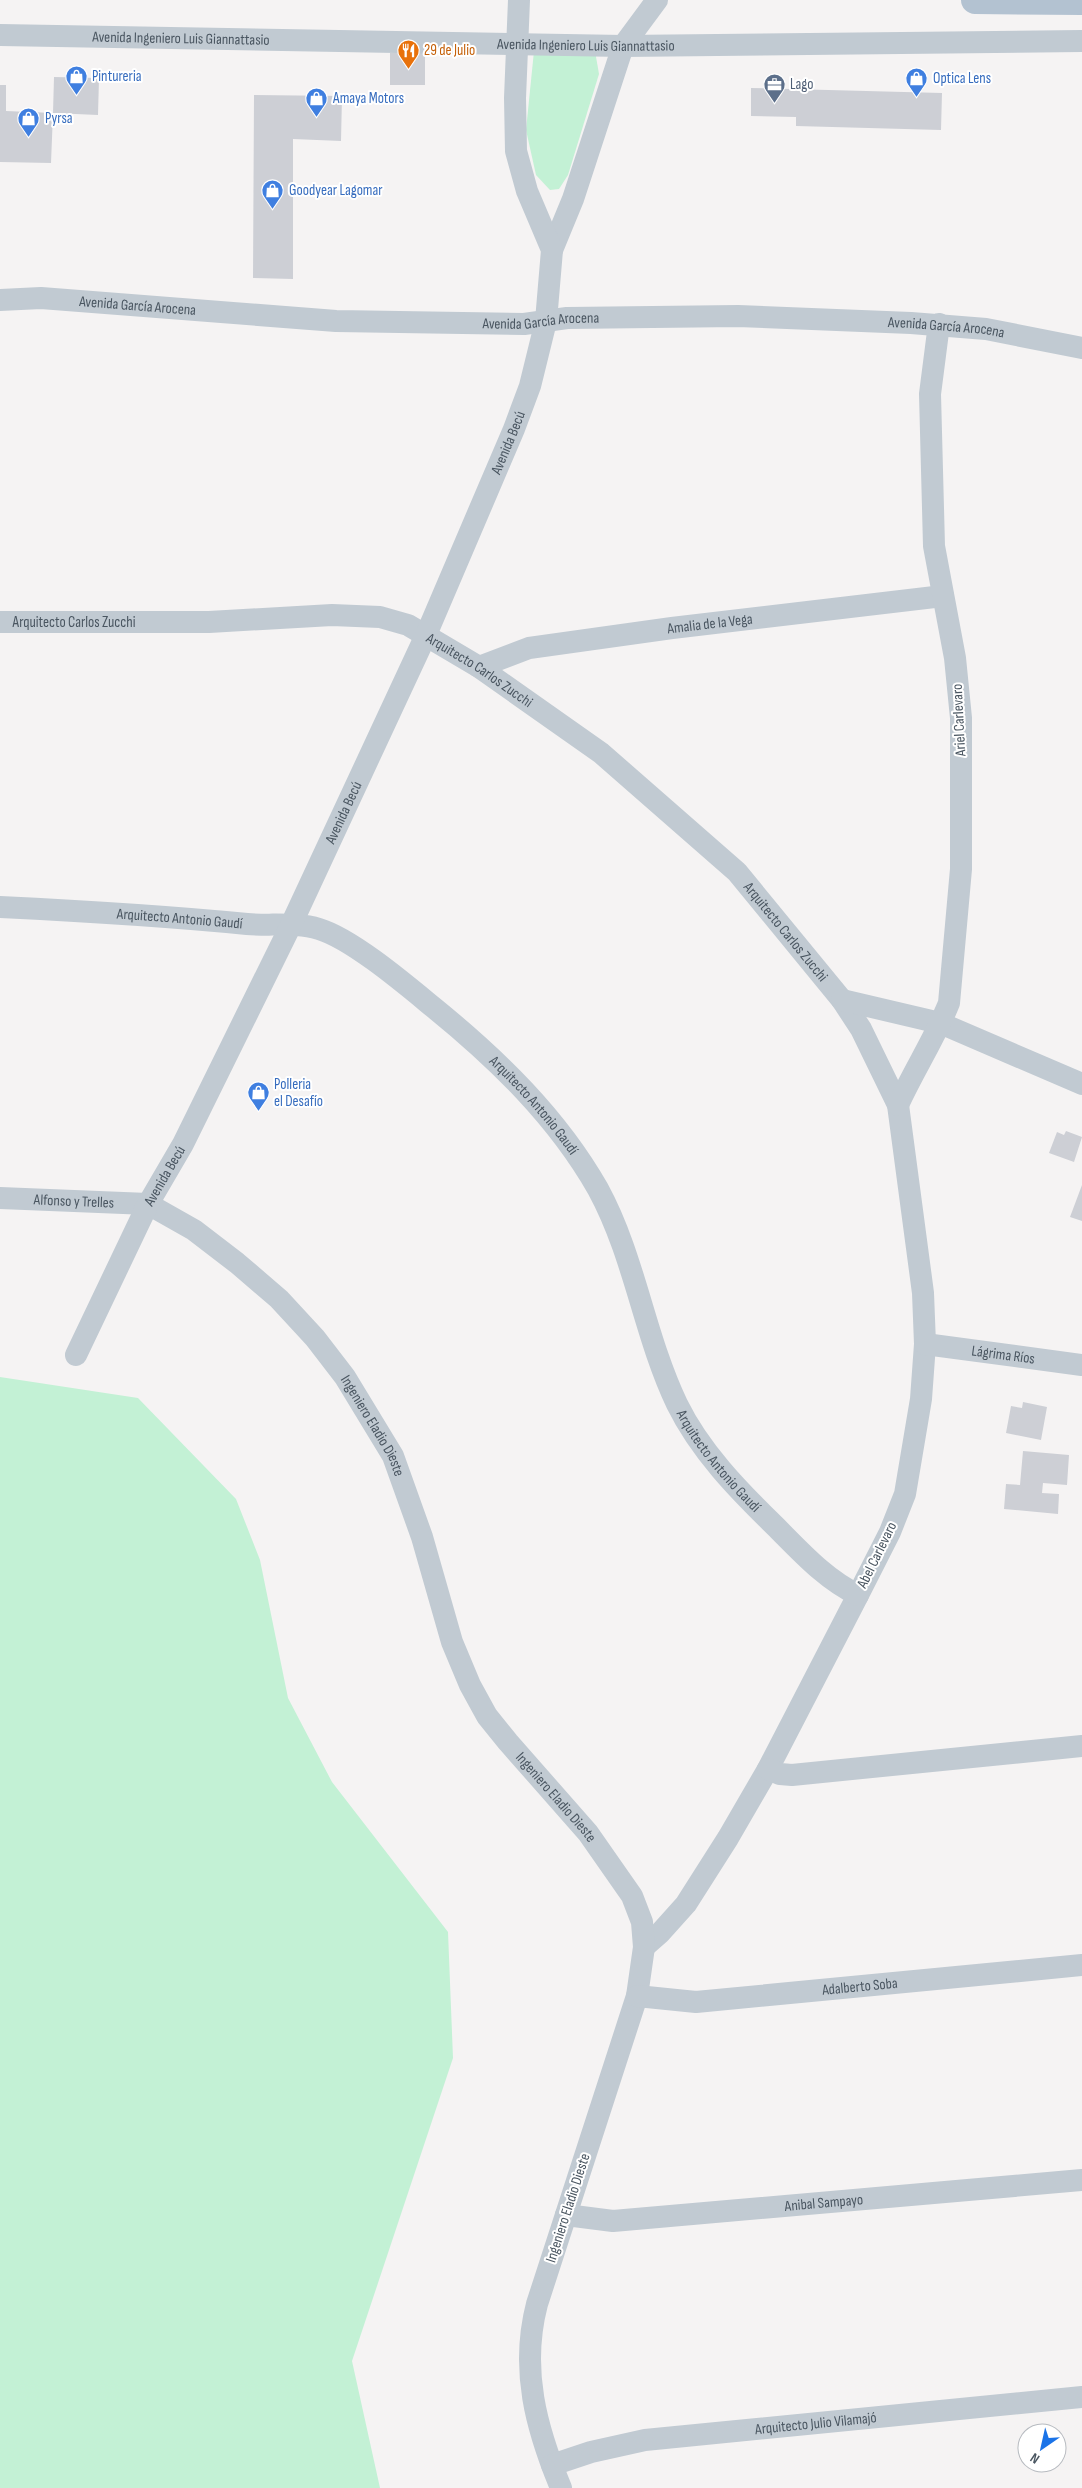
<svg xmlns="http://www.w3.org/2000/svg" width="1082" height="2488" viewBox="0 0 1082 2488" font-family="'Sofia Sans Condensed',sans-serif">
<rect width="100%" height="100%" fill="#f5f3f3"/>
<g fill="#c3f1d5">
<path d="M534 51H595L599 74 568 175 559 189 550 190 536 175 526 130Z"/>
<path d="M0 1377 138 1398 236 1499 260 1560 288 1698 332 1782 448 1932 453 2058 352 2361 380 2488H0Z"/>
</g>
<g fill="#cdcfd5">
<rect x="390" y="53" width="35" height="32"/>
<path d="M54 77 99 78 98 115 53 113Z"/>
<path d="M0 85H6V111L53 113 51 163 0 162Z"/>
<path d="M751 88 942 93 941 130 796 126V117L751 116Z"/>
<path d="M254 95 342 96 341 141 293 139V279L253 278Z"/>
<path d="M1066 1131 1082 1137 1074 1162 1049 1153 1057 1132 1064 1135Z"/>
<path d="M1082 1185V1221L1070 1217Z"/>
<path d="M1023 1402 1047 1407 1041 1440 1006 1433 1011 1406 1022 1408Z"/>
<path d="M1023 1451 1069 1455 1067 1485 1043 1483 1042 1493 1059 1494 1058 1514 1004 1509 1006 1484 1020 1485Z"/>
</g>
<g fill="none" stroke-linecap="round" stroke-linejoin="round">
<g stroke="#c1cad2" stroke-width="22">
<path id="s1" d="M0 35 623 46 1082 41"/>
<path d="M552 250 573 199 623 46 657 0"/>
<path id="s2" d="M0 300 41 298 336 321 524 324 567 318 738 316 911 323 986 329 1082 348"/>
<path id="s3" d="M0 622H209L332 615 380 617 408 625 479 667 601 753 737 872 842 1000 861 1029 898 1105 923 1293 925 1344 921 1399 905 1494 890 1532 858 1595 768 1769 728 1838 686 1904 660 1933 644 1947"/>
<path id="s4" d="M479 667 529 648 672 628 943 596"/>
<path id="s5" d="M0 907C82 911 165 916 247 924 271 926 296 922 319 929 352 939 405 984 433 1007 497 1059 557 1117 598 1189 635 1257 644 1335 677 1404 700 1451 738 1490 775 1526 801 1552 825 1579 858 1595"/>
<path d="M842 1000 940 1023 1082 1084"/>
<path d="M898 1105C914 1070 935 1038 949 1003L961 869V718L955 658 934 546 930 394 939 324"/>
<path id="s6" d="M0 1198 148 1204 194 1230 237 1263 279 1299 315 1338 345 1377 393 1456 422 1537 452 1642 470 1685 487 1716 508 1742 588 1833 632 1896 642 1922 644 1947 637 1996 537 2304C520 2369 536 2428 561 2488"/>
<path id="s7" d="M925 1344 1082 1365"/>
<path id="s8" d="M76 1355 148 1204 183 1144 291 925 426 635 514 429 530 386 546 321 552 250 527 191 516 151 515 98 519 0"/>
<path d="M768 1769 780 1774 792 1775 1082 1746"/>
<path id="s9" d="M637 1996 696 2002 1082 1965"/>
<path id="s10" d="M566 2215 613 2221 1082 2180"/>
<path id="s11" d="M552 2465 591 2452 645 2440 1082 2397"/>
</g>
<path stroke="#b3c2d1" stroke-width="28" d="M975 0 1082 1"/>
</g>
<defs>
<symbol id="restaurant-pin" viewBox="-11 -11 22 30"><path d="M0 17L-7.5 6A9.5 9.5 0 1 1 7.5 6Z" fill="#e8710a" stroke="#fff"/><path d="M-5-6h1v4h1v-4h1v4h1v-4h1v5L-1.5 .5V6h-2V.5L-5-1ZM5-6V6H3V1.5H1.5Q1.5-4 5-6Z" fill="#fff"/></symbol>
<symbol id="shop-pin" viewBox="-11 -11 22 30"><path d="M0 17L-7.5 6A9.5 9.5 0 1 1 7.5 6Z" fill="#3f7fe0" stroke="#fff"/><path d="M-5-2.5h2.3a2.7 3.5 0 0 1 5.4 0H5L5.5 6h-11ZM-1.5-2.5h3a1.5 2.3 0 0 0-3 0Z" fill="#fff"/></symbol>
<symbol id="office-pin" viewBox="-11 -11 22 30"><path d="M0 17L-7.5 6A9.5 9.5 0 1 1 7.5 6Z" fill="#5c6f8a" stroke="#fff"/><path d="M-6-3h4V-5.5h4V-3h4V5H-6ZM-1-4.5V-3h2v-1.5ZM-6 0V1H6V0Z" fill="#fff"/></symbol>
</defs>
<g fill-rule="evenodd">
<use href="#restaurant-pin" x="396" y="38" width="25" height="34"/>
<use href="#shop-pin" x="64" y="64" width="25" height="34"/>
<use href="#shop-pin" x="904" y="66" width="25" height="34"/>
<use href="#office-pin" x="762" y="72" width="25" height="34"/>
<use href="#shop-pin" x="304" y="86" width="25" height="34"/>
<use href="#shop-pin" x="16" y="106" width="25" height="34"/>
<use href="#shop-pin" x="260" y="178" width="25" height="34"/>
<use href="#shop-pin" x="246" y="1080" width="25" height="34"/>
</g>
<g text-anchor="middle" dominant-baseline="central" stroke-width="4" stroke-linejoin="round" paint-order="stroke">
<g font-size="15" fill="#4a5661" stroke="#fff">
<text stroke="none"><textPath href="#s1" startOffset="181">Avenida Ingeniero Luis Giannattasio</textPath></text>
<text stroke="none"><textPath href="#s1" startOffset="586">Avenida Ingeniero Luis Giannattasio</textPath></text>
<text stroke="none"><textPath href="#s2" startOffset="138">Avenida García Arocena</textPath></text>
<text stroke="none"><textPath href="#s2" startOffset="542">Avenida García Arocena</textPath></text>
<text stroke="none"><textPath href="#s2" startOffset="948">Avenida García Arocena</textPath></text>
<text stroke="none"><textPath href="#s8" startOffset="1010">Avenida Becú</textPath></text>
<text stroke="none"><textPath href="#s3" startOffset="74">Arquitecto Carlos Zucchi</textPath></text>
<text stroke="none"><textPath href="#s4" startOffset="236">Amalia de la Vega</textPath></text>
<text stroke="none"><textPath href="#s3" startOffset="494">Arquitecto Carlos Zucchi</textPath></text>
<text transform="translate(959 720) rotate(-93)">Ariel Carlevaro</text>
<text stroke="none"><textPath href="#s8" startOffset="605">Avenida Becú</textPath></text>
<text stroke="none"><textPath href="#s5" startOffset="180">Arquitecto Antonio Gaudí</textPath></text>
<text stroke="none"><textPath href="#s3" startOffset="899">Arquitecto Carlos Zucchi</textPath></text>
<text stroke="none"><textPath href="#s5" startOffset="600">Arquitecto Antonio Gaudí</textPath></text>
<text stroke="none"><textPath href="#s8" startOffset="200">Avenida Becú</textPath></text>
<text stroke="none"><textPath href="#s6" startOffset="74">Alfonso y Trelles</textPath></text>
<text stroke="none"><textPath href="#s7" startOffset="79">Lágrima Ríos</textPath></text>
<text stroke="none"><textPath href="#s6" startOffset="469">Ingeniero Eladio Dieste</textPath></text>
<text stroke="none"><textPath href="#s5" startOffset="1006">Arquitecto Antonio Gaudí</textPath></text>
<text transform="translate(877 1555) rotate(-64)">Abel Carlevaro</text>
<text stroke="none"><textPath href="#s6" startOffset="889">Ingeniero Eladio Dieste</textPath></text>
<text stroke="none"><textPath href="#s9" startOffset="224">Adalberto Soba</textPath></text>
<text stroke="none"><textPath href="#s10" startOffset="259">Anibal Sampayo</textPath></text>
<text transform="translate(568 2208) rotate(-72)">Ingeniero Eladio Dieste</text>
<text stroke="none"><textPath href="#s11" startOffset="268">Arquitecto Julio Vilamajó</textPath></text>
</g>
<g font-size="15" fill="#c56008" stroke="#fff" text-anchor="start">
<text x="424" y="50">29 de Julio</text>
</g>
<g font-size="15" fill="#366cbe" stroke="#fff" text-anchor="start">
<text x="92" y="76">Pintureria</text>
<text x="933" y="78">Optica Lens</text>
<text x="333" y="98">Amaya Motors</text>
<text x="45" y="118">Pyrsa</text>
<text x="289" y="190">Goodyear Lagomar</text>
<text x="274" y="1084">Polleria<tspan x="274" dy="17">el Desafío</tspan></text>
</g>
<g font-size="15" fill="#4e5e75" stroke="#fff" text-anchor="start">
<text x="790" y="84">Lago</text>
</g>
</g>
<g transform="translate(1042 2448) rotate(214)"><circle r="24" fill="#ffffff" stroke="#b7bbc0"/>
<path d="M0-4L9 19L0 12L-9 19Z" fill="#1a73e8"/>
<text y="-8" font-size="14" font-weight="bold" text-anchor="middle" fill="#4a5661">N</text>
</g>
</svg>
